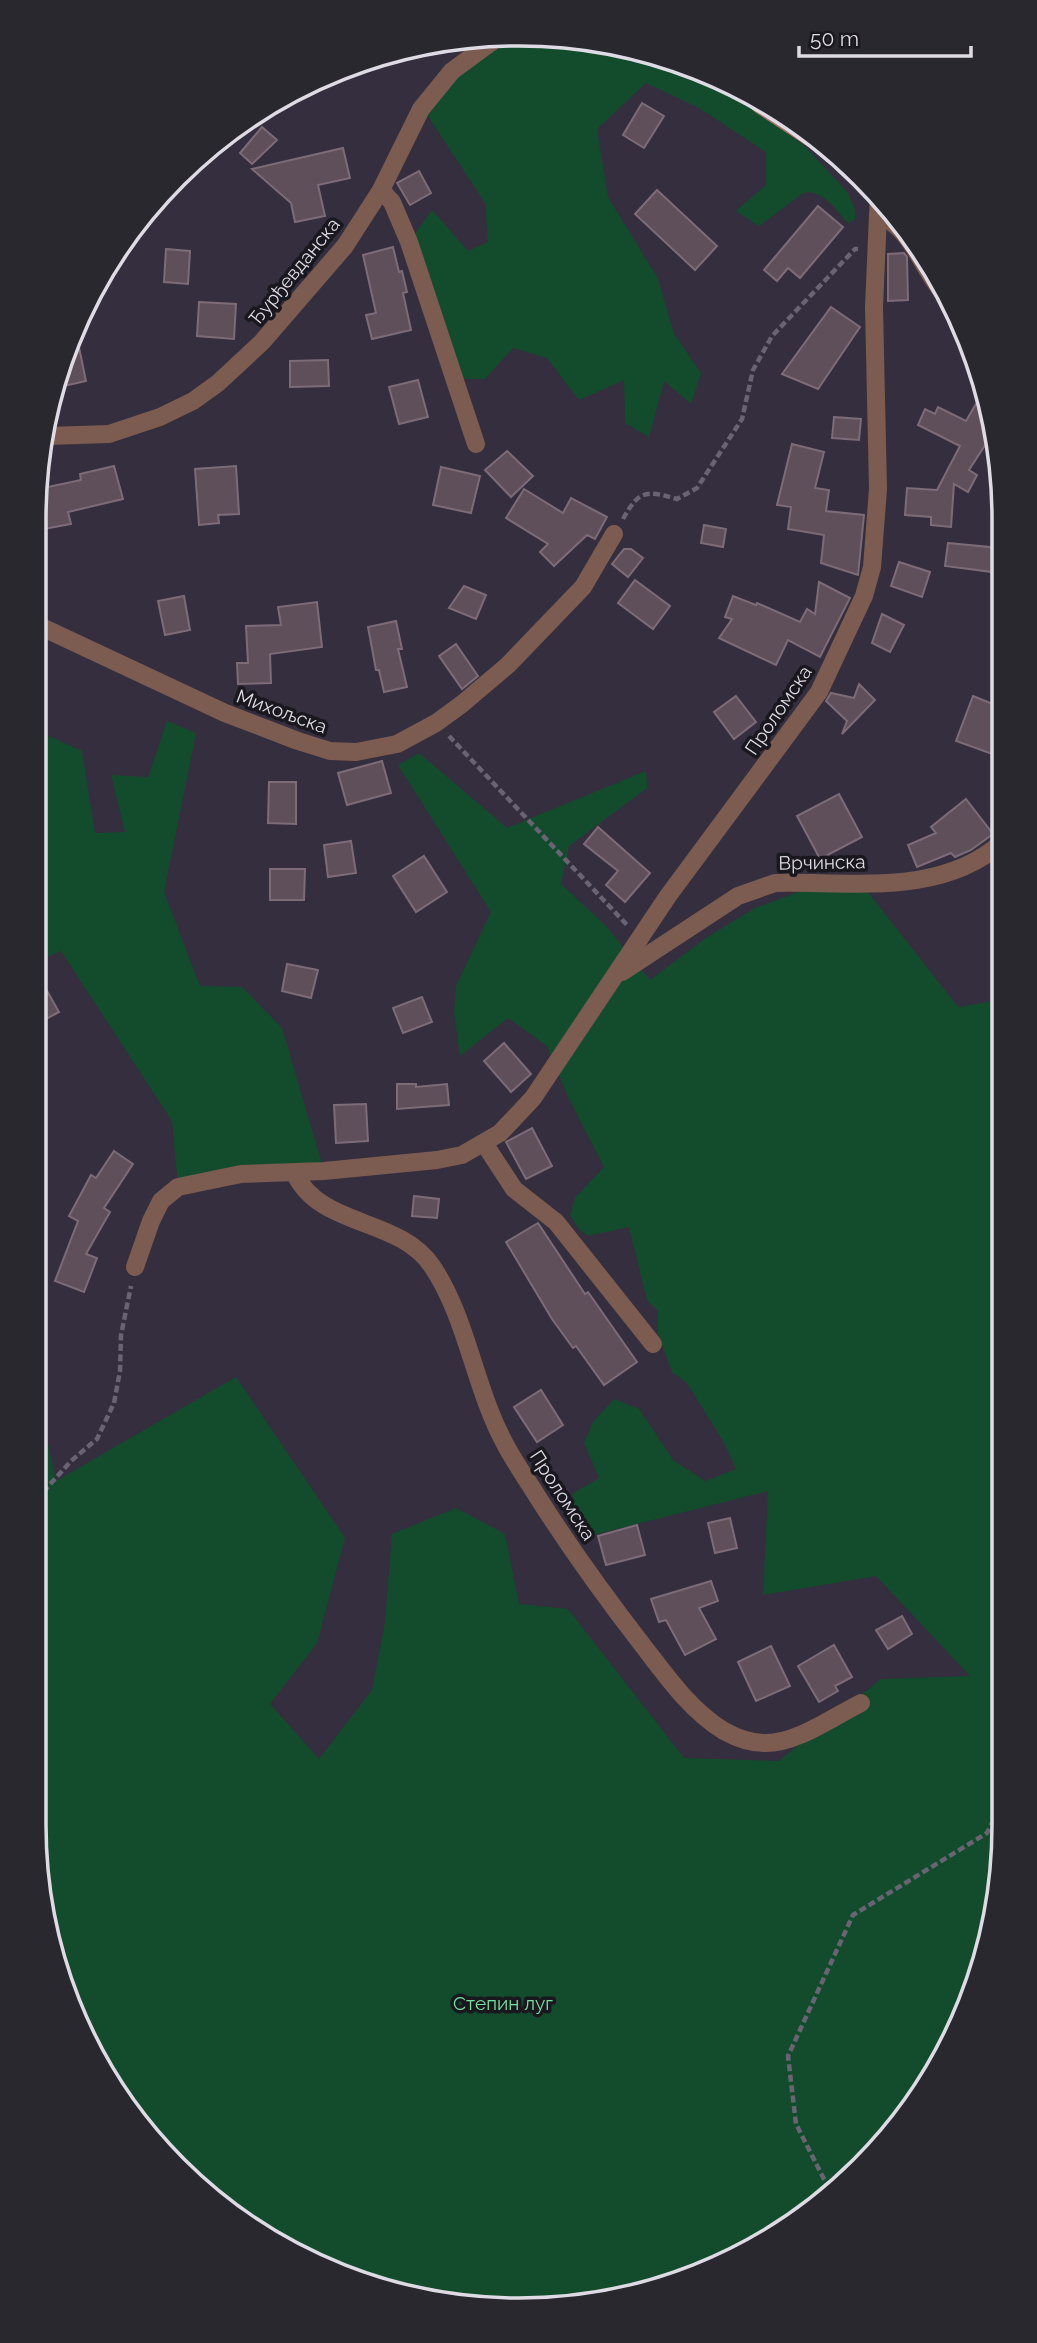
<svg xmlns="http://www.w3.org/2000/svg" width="1037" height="2343" viewBox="0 0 1037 2343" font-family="Raleway,sans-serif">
<rect width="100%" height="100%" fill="#342e3e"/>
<g fill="#134c2d">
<path d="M504 35 582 37 675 59 710 78 805 146 848 193 855 210V219L848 223C836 210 823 189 803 193L759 226 736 211 766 185V152L699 108 646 83 597 129 608 197 658 279 674 334 701 373 691 404 664 381 649 437 625 423 624 380 579 400 547 358 513 348 485 379H453L409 242 432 210 468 251 488 242 485 203 422 107Z"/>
<path d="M167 721 196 733 164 892 200 986 242 987 282 1028 324 1171 178 1187 172 1121 61 951 33 963V729L82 751 95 833 125 832 111 775 148 777Z"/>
<path d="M419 753 507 828 646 771 647 788 569 846 561 884 606 926 650 980 706 938 755 908 825 882H860L958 1007 1001 1000 1004 1824 978 1981 939 2067 884 2144 761 2245 613 2300 518 2310 424 2300 276 2245 153 2144 98 2067 59 1981 33 1825V1411L43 1420 56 1481 236 1377 345 1538 317 1643 270 1704 319 1759 372 1690 385 1622 392 1534 456 1508 505 1534 519 1604 568 1609 684 1758 779 1761 881 1679 970 1676 876 1576 763 1595 768 1491 581 1538 572 1494 599 1478 584 1443 593 1422 614 1399 639 1409 673 1460 705 1481 736 1469 724 1443 687 1383 672 1372 658 1333V1311L647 1300 629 1227 588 1236 579 1229 570 1215 575 1198 604 1167 569 1099 547 1046 508 1018 460 1056 454 1013 456 986 491 912 398 765Z"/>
</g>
<g fill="#5f4f5b" stroke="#7d6b78" stroke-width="2">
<path d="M642 103 664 116 644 148 623 135Z"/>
<path d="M262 127 277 140 252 164 240 153Z"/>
<path d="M343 148 350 178 318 185 325 216 295 222 291 203 252 169Z"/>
<path d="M419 171 431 193 410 205 397 183Z"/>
<path d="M657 190 717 246 695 270 635 214Z"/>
<path d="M818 206 843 227 800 278 788 268 777 281 764 270Z"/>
<path d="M393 247 399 272 402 271 407 292 403 293 411 330 372 339 366 315 376 313 363 255Z"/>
<path d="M166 249 190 251 188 284 164 282Z"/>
<path d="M904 253 907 257 908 300 888 301V254Z"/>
<path d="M199 302 236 304 234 339 197 336Z"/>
<path d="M831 307 860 327 818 389 782 374Z"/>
<path d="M75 328 86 381 55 388 59 362Z"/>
<path d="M328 360 329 386 290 387V361Z"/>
<path d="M418 380 428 417 399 424 389 387Z"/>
<path d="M983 392 993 433 969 470 977 475 968 492 954 484 951 527 931 525V517L905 515 907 488 937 490 960 446 918 425 925 409 935 414 938 407 966 421Z"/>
<path d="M834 417 861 419 859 440 832 438Z"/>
<path d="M792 444 824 452 815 488 829 490 826 511 864 515 858 575 821 563 824 535 788 529 791 507 777 505Z"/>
<path d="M507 451 533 476 511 497 485 470Z"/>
<path d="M114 466 123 499 68 512 71 524 33 531 38 489 81 480 80 474Z"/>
<path d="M236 466 239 514 218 515 219 523 199 525 195 469Z"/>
<path d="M441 467 480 476 471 513 433 505Z"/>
<path d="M524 489 563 513 571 498 607 517 595 539 587 535 554 566 540 552 548 544 506 518Z"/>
<path d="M704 525 726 529 723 547 701 543Z"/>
<path d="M948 543 1000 548V573L945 566Z"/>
<path d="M624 549H631L643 558 628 577 612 564Z"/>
<path d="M899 562 930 572 922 597 891 586Z"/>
<path d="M635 580 670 606 653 629 618 603Z"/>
<path d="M819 582 850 598 820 657 788 640 776 665 719 638 732 619 725 617 733 596 756 605 757 603 800 622 807 609 815 614Z"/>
<path d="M464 586 486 595 476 619 449 608Z"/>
<path d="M184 596 190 630 165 635 158 601Z"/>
<path d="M317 602 322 647 270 654 271 683 238 684 237 663H248L246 626 281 625 278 607Z"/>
<path d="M882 614 904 625 890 652 872 643Z"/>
<path d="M396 621 402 649H398L407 687 384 692 379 670H376L368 627Z"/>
<path d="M456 644 478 676 462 689 439 656Z"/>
<path d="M859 684 875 700 842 734 847 721 826 701 831 693 854 698Z"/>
<path d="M736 696 756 722 734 739 714 712Z"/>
<path d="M973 696 1000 707V719L995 734 1000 737V741L995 755 956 741Z"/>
<path d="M382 761 391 793 347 805 338 773Z"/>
<path d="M269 782H296V824L268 823Z"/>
<path d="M839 794 862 837 820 859 797 816Z"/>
<path d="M966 799 993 834 971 850 955 857 951 853 917 867 908 845 936 833 931 827Z"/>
<path d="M598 827 650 873 625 902 606 885 618 871 584 844Z"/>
<path d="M351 841 356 873 328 877 324 845Z"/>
<path d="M424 856 447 892 416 912 393 876Z"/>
<path d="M270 869H305L304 900H270Z"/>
<path d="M287 964 318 970 311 998 282 991Z"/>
<path d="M33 966 59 1012 33 1026Z"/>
<path d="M422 997 432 1022 403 1033 393 1008Z"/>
<path d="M504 1043 531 1074 511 1092 484 1061Z"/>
<path d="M397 1084H416V1087L447 1084 449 1105 397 1109Z"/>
<path d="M366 1104 368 1141 336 1143 334 1105Z"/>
<path d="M532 1128 552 1166 526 1179 506 1142Z"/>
<path d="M114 1151 133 1164 104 1208 110 1212 86 1254 97 1258 84 1292 55 1281 78 1221 69 1216 91 1175 96 1178Z"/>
<path d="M414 1196 439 1199 437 1218 412 1216Z"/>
<path d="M538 1223 585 1294 588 1292 637 1362 604 1385 576 1346 573 1348 552 1319 506 1242Z"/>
<path d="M541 1390 563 1425 537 1442 514 1407Z"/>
<path d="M730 1518 737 1548 715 1553 708 1523Z"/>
<path d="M637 1525 645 1555 606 1565 598 1536Z"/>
<path d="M711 1581 718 1601 699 1608 716 1639 685 1655 666 1620 659 1622 651 1599Z"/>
<path d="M902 1616 912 1634 888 1649 876 1630Z"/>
<path d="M834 1645 852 1677 835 1686 838 1691 819 1702 798 1666Z"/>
<path d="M771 1646 790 1686 756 1701 738 1662Z"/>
</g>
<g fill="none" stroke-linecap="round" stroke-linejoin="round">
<g stroke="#696472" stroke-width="4.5" stroke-dasharray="7 3.5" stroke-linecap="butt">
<path d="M623 519C639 490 646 490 677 499L697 488 742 419 753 370 772 336 855 249H858"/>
<path d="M449 736 628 926"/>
<path d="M33 1495 45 1490 71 1461 97 1439 114 1403 120 1371 121 1335 131 1286"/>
<path d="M829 2189 796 2124 788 2056 853 1915 987 1833 1004 1799"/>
</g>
<g stroke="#7c5b51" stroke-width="18">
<path d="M381 190 392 202 409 242 476 444"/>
<path d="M879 198 878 215C912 227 922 270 945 295"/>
<path d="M47 436 109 434 160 417 193 401 218 383 262 342 345 246 381 190 421 109 452 71 501 35"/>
<path d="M33 623 225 713 298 741 330 751 356 752 397 744 436 723 462 704 508 665 583 587 614 534"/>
<path d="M622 972 738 896 775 883C849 881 941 897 1001 843"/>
<path d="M484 1143 514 1189 556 1222 653 1344"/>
<path d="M295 1174C321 1228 399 1217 432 1266 467 1318 474 1386 504 1442 513 1460 526 1478 537 1496 570 1548 606 1598 644 1647 667 1677 691 1711 724 1731 735 1737 751 1743 764 1743 796 1744 833 1717 861 1703"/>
<path d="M135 1267 151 1221 161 1201 178 1187 241 1174 324 1171 437 1160 462 1155 500 1133 533 1098 668 896 819 692 864 596 872 567 878 489 874 307 878 215"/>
</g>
<path stroke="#a57162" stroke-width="18" d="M759 104 834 153"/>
</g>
<g text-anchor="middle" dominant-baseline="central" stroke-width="7" stroke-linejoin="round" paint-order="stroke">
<g font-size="19" fill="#dfdbe5" stroke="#1a181f">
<text transform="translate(294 271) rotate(-51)">Ђурђевданска</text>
<text transform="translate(778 710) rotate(-56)">Проломска</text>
<text transform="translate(282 711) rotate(20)">Михољска</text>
<text transform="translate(822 862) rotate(-1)">Врчинска</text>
<text transform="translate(563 1495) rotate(57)">Проломска</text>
</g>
<g font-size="19" fill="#76de9f" stroke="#1a181f">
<text x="503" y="2003">Степин луг</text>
</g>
</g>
<path d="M0 0H1037V2343H0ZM519 46H519A473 473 0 0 1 992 519V1825A473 473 0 0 1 519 2298H519A473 473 0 0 1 46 1825V519A473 473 0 0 1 519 46Z" fill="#2a282f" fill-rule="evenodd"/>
<path fill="none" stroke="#dfdbe5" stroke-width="3.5" d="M519 46H519A473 473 0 0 1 992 519V1825A473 473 0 0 1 519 2298H519A473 473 0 0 1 46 1825V519A473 473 0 0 1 519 46Z"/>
<path d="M799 46v10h172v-10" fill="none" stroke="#dfdbe5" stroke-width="3.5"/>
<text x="810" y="46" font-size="21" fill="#dfdbe5" stroke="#1a181f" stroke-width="5" paint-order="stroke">50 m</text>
</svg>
